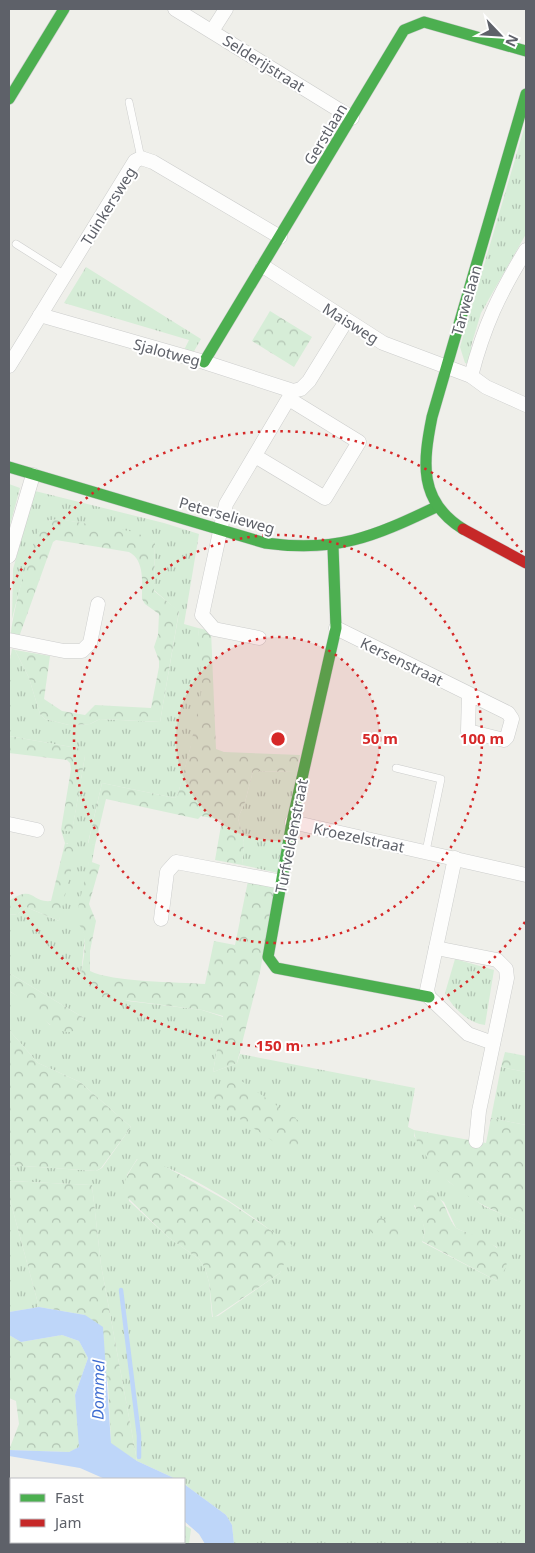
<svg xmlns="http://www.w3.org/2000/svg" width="535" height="1553" viewBox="0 0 535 1553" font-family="'Noto Sans',sans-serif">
<defs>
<pattern id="grass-tufts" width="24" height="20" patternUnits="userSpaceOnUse" patternTransform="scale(1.25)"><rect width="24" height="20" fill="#d6edd7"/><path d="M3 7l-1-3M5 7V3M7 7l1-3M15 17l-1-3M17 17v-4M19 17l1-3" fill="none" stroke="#b1c3b2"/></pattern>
<pattern id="forest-crowns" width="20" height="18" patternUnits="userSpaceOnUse" patternTransform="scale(1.25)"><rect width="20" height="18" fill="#d6edd7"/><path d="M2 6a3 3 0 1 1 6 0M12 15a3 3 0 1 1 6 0" fill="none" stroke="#b1c3b2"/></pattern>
</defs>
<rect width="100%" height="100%" fill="#efefea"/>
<g fill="url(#grass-tufts)" fill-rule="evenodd">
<path d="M526 122V234L481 313 471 346 472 349 468 364 465 363 460 347Z"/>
<path d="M86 267 201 339 193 353 184 350 189 340 64 303Z"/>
<path d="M9 484 20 488 9 529Z"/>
<path d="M35 491 164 523 199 534 184 624 198 628C200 648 204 669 202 689 198 725 187 760 178 794L175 798 102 783 88 843 95 845 92 862H89L82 926 85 937 80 983 128 1001 202 1010 223 1017 213 1072 237 1063 240 1054 415 1088 408 1127 414 1130V1136L449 1182 485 1207 526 1224V1544H234L232 1525 226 1515 184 1484V1479H176L137 1461 101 1265 92 1185 9 1181V1165L96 1171 102 1168 131 1127 80 1082 38 1063 9 1030V991L26 1001 50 1025 84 1018 9 973V915L18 914 26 907 59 921 68 843H65L61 830 72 831 85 756 77 748 9 736V665L12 649 15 650 29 678 40 714 45 719 69 725 90 724 100 719 160 722 179 612 154 590 155 542C135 537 63 514 47 521 36 525 15 606 12 620L13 569ZM137 1159C185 1167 250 1213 288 1244L280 1273 218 1316 212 1317 209 1282 205 1268 199 1259 168 1237 129 1201 127 1175ZM427 1191 444 1202 456 1228 497 1247V1281L422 1242C428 1228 422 1218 414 1206Z"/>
<path d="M253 771 297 772 278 873 242 865 244 842 238 818 245 802Z"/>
<path d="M455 959 494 970 485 1025C468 1023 453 1008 445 993Z"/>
<path d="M501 1067 526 1072V1125L491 1118Z"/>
<path d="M9 1196 39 1307 9 1312Z"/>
</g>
<g fill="url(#forest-crowns)">
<path d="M270 311 312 337 294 367 252 341Z"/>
<path d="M59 519 135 532 155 542 154 591 179 611 160 722 100 719 90 724 69 725 45 719 40 714 29 678 15 650 50 656 44 699 62 711 85 715 95 705 151 708 159 667V661L154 647 158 635 159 614 145 604 142 599C142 584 145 560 129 552L56 540 53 542 19 637 11 635C12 615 32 534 45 521Z"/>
<path d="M198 628 211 631 216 749 224 752 300 755 297 772 253 771 245 802 238 818 244 842 242 865 215 860 222 820 201 816 198 819 106 799 95 845 88 844 102 783 175 798 178 794 190 749 202 689Z"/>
<path d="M9 736 77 748 84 751 85 756 72 832 61 830 71 769 70 763 67 760 9 753Z"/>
<path d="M65 843 75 845 76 849 59 921 26 907 18 914 9 915V901C35 884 30 903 51 901Z"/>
<path d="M89 861 100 865 89 904 96 921 90 951V971C112 982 177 982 205 984L214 941 235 945 248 881 275 887 260 972 237 1063 213 1072 223 1016 202 1010 101 997 86 991 80 983C81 964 93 933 75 921Z"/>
<path d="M9 973 84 1018C68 1058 30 1001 9 991Z"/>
<path d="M9 1030 38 1063 80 1082 131 1127 101 1168 96 1171 9 1165Z"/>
<path d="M505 1052 526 1056V1072L501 1067Z"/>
<path d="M231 1079 243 1082 299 1121 304 1137 292 1154 210 1099 209 1097Z"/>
<path d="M491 1118 526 1125V1224C485 1208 447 1190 423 1151 419 1144 414 1138 414 1130L486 1143Z"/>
<path d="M143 1152 157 1162 229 1202 292 1245 280 1273 213 1318 209 1282 205 1268 199 1259 168 1237 123 1193C123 1178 134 1164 143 1152Z"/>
<path d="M9 1181 92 1185 101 1265 137 1461 111 1444 108 1383 85 1315 39 1307 9 1196Z"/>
<path d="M420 1189C449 1196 442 1210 456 1228 474 1237 504 1242 507 1266L497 1281 422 1241C432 1222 409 1211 415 1193Z"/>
<path d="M357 1209 386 1220 408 1233 393 1244C377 1242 361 1224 357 1209Z"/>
<path d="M9 1335 21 1342 62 1335 79 1341 88 1358 75 1395 80 1447 69 1452 9 1450 19 1424 16 1401 9 1398Z"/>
<path d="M184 1525 191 1529 189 1544H49L51 1542H184Z"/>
</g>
<g fill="#bed6f9">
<path d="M39 1307 85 1315 103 1327 111 1443 137 1461 176 1479H105L80 1468 9 1456V1450L69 1452 79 1447 75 1395 88 1358 79 1341 62 1335 21 1342 9 1335V1312Z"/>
<path d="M184 1484 226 1515 232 1525 234 1544H205L199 1534 184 1521Z"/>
</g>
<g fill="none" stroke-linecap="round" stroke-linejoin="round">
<path stroke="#bed6f9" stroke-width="4.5" d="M121 1290 139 1436V1457"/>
<defs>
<g id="lane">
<path d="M129 102 141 158"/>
<path d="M16 244 65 275"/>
<path d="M396 768 441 779 426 851"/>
</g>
<g id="street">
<path d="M175 9 352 118"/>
<path d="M212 31 226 9"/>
<path d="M263 266 383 343 471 376 486 387 526 405"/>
<path d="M40 315 204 362 293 391 301 389 309 381 346 321"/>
<path d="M9 366 135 161 141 158 153 162 280 237"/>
<path d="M471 376C484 326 499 294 526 250"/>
<path d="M255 456 325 498 359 442 289 399"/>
<path d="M9 556 33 475"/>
<path d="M336 628 508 713 512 719 507 737 504 740 468 731 469 694"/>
<path d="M259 638 214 629 202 615 226 504 293 391"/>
<path d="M9 640 64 651H82L90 643 98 604"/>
<path d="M292 822 526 875"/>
<path d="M9 824 37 830"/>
<path d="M455 858 427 990 429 997 468 1034 493 1043"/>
<path d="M161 919 167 872 176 862 282 882"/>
<path d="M436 948 497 960 506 969 507 978 479 1111 476 1141"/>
</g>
<g id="fast">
<path d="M9 99 64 9"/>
<path d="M204 362 404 30 424 22 526 51"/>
<path d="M9 467 265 543C336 553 373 537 436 507"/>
<path d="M463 529C418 501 423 462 432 417L526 94"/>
<path d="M333 547 336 628 292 822 268 957 276 968 429 997"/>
</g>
<path id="jam" d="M463 529 526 563"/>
</defs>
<use href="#lane" stroke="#cccdcc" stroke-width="8"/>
<use href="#street" stroke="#cccdcc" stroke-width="15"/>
<use href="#fast" stroke="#cacbcb" stroke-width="12"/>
<use href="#jam" stroke="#cacbcb" stroke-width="12"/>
<use href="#lane" stroke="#fdfdfc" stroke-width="7"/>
<use href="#street" stroke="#fdfdfc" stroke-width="14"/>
<use href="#fast" stroke="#4caf50" stroke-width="11"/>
<use href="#jam" stroke="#c62828" stroke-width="11"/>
</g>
<circle cx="278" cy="739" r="102" fill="#d62828" fill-opacity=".12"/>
<g fill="none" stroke="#d62828" stroke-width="2.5" stroke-dasharray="2.5 5">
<circle cx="278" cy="739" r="102"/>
<circle cx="278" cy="739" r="204"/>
<path d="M525 922A307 307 0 0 1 9 888M9 590A307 307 0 0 1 525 556"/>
</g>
<g text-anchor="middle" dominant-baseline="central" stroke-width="4" stroke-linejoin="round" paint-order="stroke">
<g font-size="15" fill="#5e6169" stroke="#fff">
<text transform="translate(264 63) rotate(32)">Selderijstraat</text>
<text transform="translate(325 134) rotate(-59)">Gerstlaan</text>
<text transform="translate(108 206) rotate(-58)">Tuinkersweg</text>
<text transform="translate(466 300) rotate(-74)">Tarwelaan</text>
<text transform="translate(351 323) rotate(32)">Maisweg</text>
<text transform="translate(167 352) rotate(15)">Sjalotweg</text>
<text transform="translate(227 515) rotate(16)">Peterselieweg</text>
<text transform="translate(402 661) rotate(26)">Kersenstraat</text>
<text transform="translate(291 836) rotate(-79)">Turfveldenstraat</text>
<text transform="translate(359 837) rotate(12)">Kroezelstraat</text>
</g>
<g font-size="16" font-style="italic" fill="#3d6cd1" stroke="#fff">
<text transform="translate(98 1390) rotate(-89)">Dommel</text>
</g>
</g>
<circle cx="278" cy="739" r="8" fill="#d62828" stroke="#fff" stroke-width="2.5"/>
<g font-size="15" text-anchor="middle" font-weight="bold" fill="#d62828" stroke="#fff" stroke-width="4" stroke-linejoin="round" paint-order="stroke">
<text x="380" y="744">50 m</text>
<text x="482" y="744">100 m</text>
<text x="278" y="1051">150 m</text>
</g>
<rect width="535" height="1553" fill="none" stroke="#5e6169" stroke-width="20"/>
<rect x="10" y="1478" width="175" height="65" fill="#ffffff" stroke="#bfc0c3"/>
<rect x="20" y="1494" width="25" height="8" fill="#4caf50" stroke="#bfc0c3"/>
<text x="55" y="1503" font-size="15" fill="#5e6169">Fast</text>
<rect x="20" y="1519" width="25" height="8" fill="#c62828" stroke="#bfc0c3"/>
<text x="55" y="1528" font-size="15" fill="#5e6169">Jam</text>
<g transform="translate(500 35) rotate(115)" stroke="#ffffff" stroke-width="4" paint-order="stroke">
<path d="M0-4L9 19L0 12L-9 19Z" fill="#5e6169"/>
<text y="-8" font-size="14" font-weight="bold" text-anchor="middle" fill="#5e6169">N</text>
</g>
</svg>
